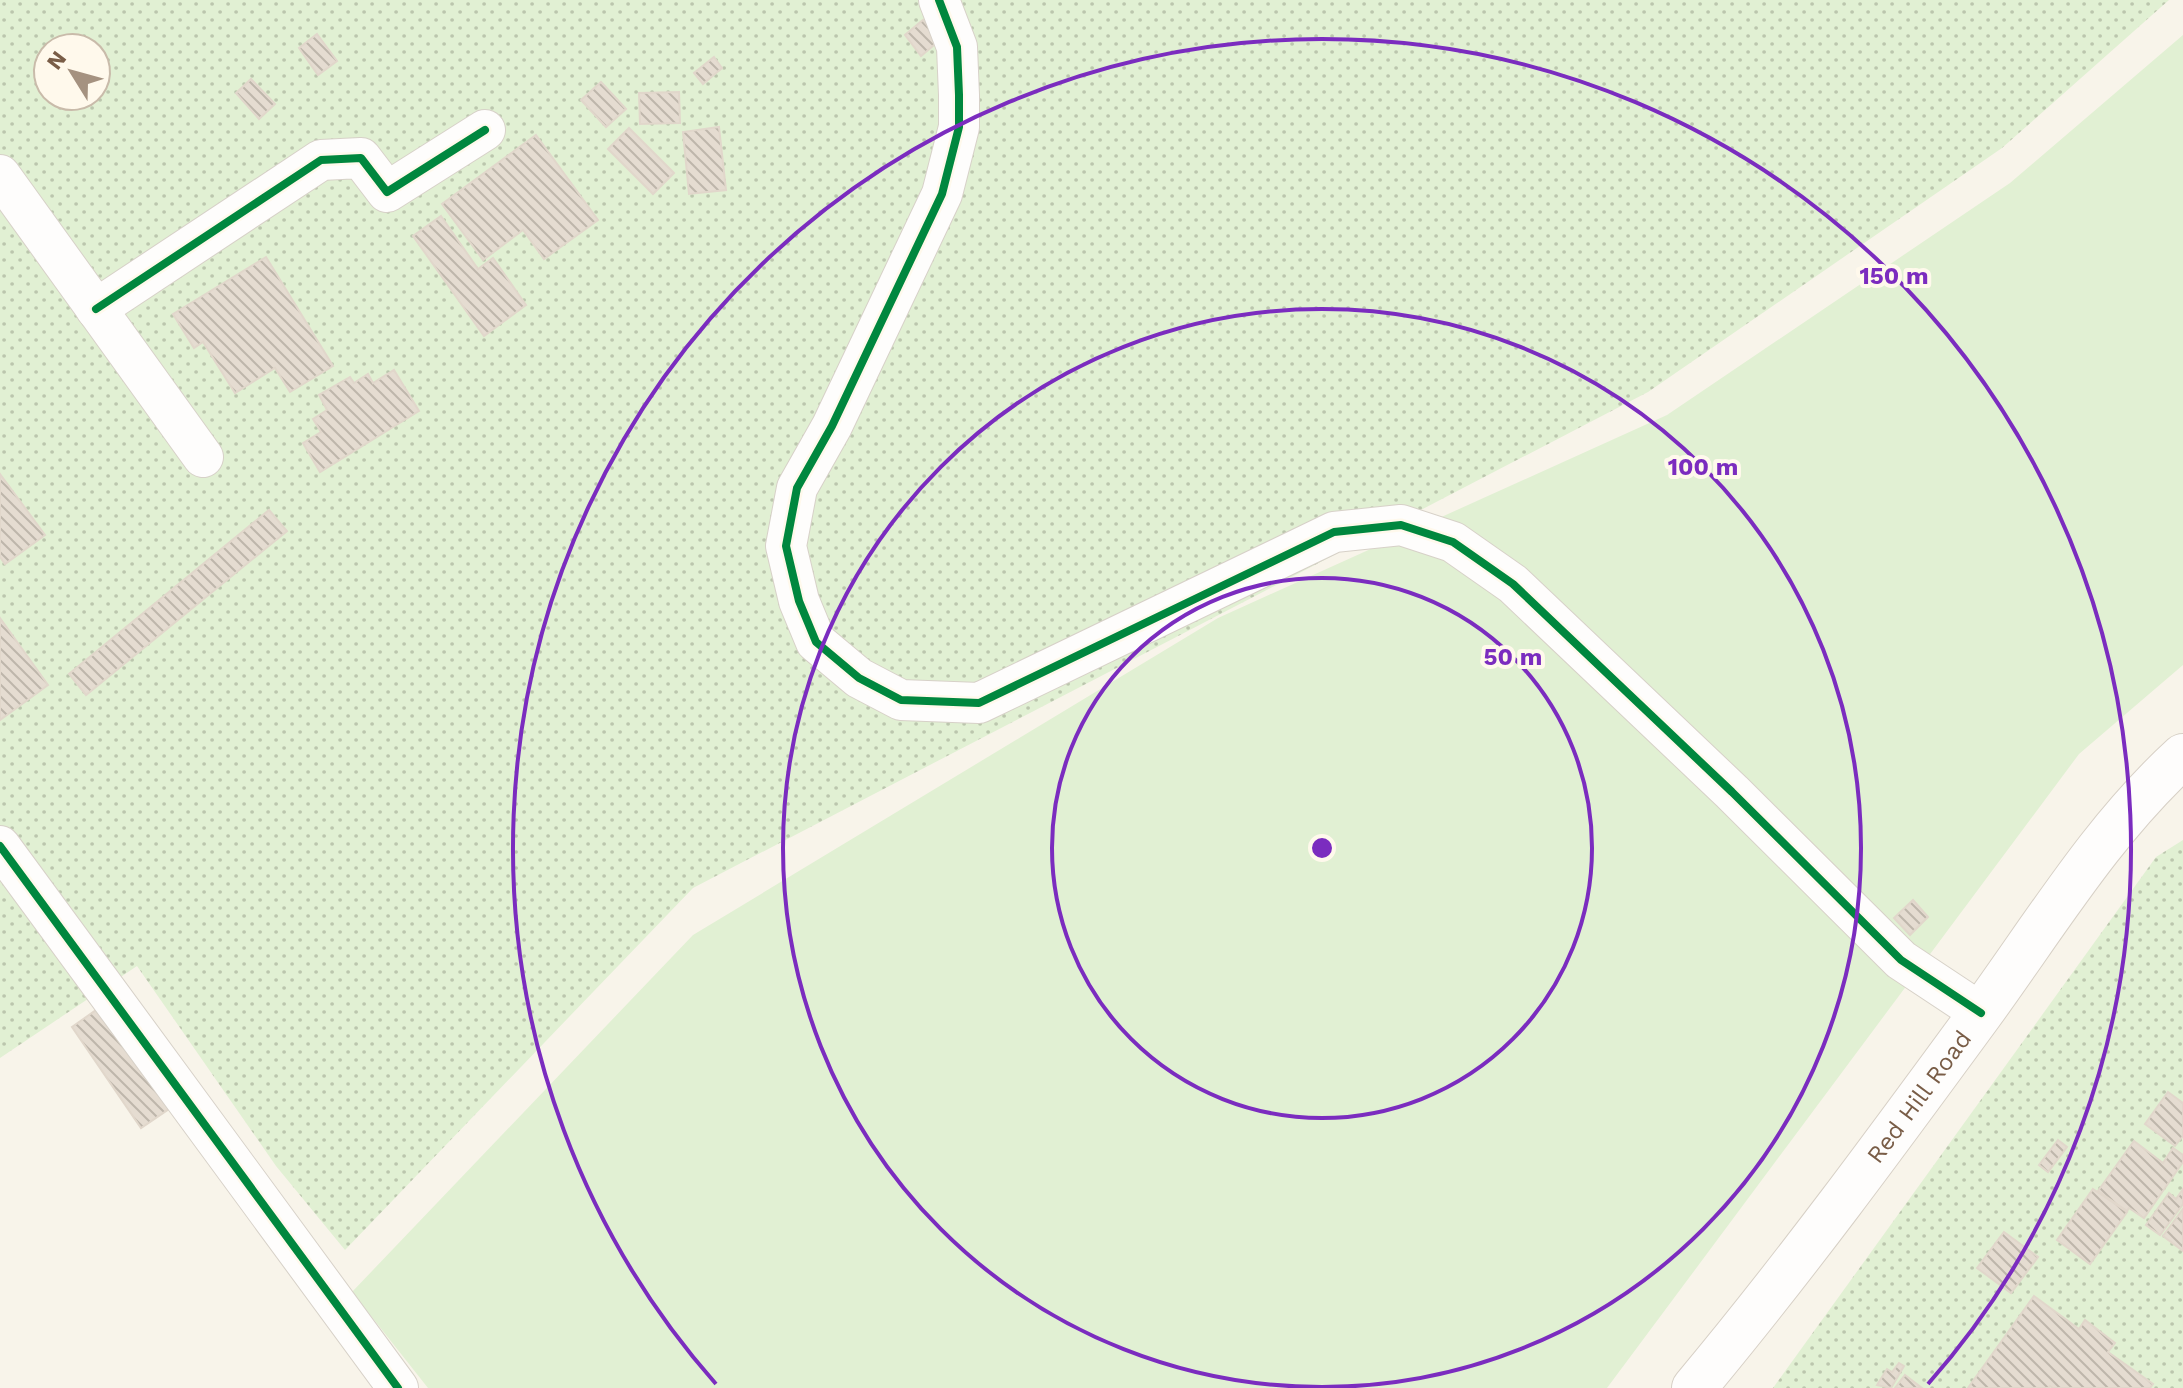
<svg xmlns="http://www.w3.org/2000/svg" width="2183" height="1388" viewBox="0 0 2183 1388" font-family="'Work Sans',sans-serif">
<defs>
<pattern id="park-dots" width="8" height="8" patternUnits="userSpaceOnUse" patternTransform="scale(2)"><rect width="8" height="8" fill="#e1f0d3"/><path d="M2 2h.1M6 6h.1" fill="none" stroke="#bbc6ad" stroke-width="1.8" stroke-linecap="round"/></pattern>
<pattern id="building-back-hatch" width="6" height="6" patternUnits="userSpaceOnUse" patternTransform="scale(2)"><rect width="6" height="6" fill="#e5dcd1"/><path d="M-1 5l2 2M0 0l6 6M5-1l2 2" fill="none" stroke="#beb6ab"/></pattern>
</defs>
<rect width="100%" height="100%" fill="#f8f4ea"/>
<path fill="#e1f0d3" d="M2183 35V665L2079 754 1607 1388H428L352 1292 693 935 1218 618 1667 415 2010 183Z"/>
<g fill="url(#park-dots)" fill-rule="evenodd">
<path d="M0 0H2169L2002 148 1648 392 693 888 345 1250 276 1166 137 966 0 1058ZM48 48H96V96H48Z"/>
<path d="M2183 840V1388H1773L2156 857Z"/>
</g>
<g fill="url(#building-back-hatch)" stroke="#e1d7cb" stroke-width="2">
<path d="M923 20 940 40 921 56 905 35Z"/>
<path d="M317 34 337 61 318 75 299 48Z"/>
<path d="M714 57 722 68 703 84 694 73Z"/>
<path d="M251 79 275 104 259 119 236 93Z"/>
<path d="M601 82 626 109 606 127 581 100Z"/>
<path d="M679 92 680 123 640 124 639 93Z"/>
<path d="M719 127 726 190 689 194 683 132Z"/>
<path d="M629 128 674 173 653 194 608 149Z"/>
<path d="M536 135 598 220 544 259 523 230 483 260 442 204Z"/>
<path d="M441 216 478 269 493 258 526 305 484 336 413 236Z"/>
<path d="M266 257 333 366 290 392 275 368 235 393 203 342 194 348 173 314Z"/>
<path d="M394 370 419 411 320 472 303 443 321 432 313 419 327 410 319 395 350 377 354 383 368 374 373 383Z"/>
<path d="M0 474 45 535 5 564 0 557Z"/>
<path d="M269 510 287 531 86 695 69 674Z"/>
<path d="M0 618 48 685 0 720Z"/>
<path d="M1913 900 1928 917 1910 935 1894 918Z"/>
<path d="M106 1003 175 1105 141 1128 72 1027Z"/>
<path d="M2168 1092 2183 1103V1136L2175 1146 2145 1124Z"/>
<path d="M2058 1140 2067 1147 2048 1172 2039 1165Z"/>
<path d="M2134 1141 2163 1163 2173 1148 2183 1155V1162L2144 1218 2129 1208 2127 1211 2098 1191Z"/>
<path d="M2093 1189 2127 1212 2090 1264 2057 1240Z"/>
<path d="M2183 1189V1204L2160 1235 2146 1225 2169 1193 2176 1199Z"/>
<path d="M2183 1209V1251L2163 1236Z"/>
<path d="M2004 1232 2038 1257 2011 1293 1977 1268Z"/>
<path d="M2034 1296 2079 1329 2085 1320 2115 1343 2108 1352 2153 1384 2150 1388H2053L2050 1386 2048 1388H1968Z"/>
<path d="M1899 1363 1904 1366 1891 1388 1877 1385 1887 1369 1892 1372Z"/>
<path d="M1905 1375 1922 1388H1895Z"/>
</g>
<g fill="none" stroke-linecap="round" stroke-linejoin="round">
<defs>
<g id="street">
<path d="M939 0 957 47 959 95V127L942 194 832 426 797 488 786 546 799 601 816 642 859 678 901 700 979 703 1334 532 1401 525 1453 542 1513 584 1732 792 1901 960 1981 1013"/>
<path d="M0 175 203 457"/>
<path d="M96 309 321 160 361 158 387 192 485 130"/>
<path d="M0 846 398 1388"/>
</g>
<g id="secondary">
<path id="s1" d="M1694 1388C1795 1267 1888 1140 1981 1013 2045 925 2102 830 2183 756"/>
</g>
</defs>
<use href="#street" stroke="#d7d1c8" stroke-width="42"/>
<use href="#secondary" stroke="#d7d0c6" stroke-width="46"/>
<use href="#street" stroke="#fefdfc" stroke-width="40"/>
<use href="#secondary" stroke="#fefdfc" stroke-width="44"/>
<defs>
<g id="cycleway">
<path d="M939 0 957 47 959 95V127L942 194 832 426 797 488 786 546 799 601 816 642 859 678 901 700 979 703 1334 532 1401 525 1453 542 1513 584 1732 792 1901 960 1981 1013"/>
<path d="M96 309 321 160 361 158 387 192 485 130"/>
<path d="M0 846 398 1388"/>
</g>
</defs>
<use href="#cycleway" stroke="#fff9ec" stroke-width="13"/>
<use href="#cycleway" stroke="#00873e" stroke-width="8"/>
</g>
<g fill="none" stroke="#7b2cbf" stroke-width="4">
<circle cx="1322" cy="848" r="270"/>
<circle cx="1322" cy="848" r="539"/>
<path d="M716 1384A809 809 0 1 1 1928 1384"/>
</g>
<g text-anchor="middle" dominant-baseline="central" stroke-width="8" stroke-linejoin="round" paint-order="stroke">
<g font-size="24" fill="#795d47" stroke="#fff9ec">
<text stroke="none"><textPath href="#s1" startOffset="368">Red Hill Road</textPath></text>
</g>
</g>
<circle cx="1322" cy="848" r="12" fill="#7b2cbf" stroke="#fff9ec" stroke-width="4"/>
<g font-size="24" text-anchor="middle" font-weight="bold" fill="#7b2cbf" stroke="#fff9ec" stroke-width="8" stroke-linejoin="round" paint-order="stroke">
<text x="1894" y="284">150 m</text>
<text x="1703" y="475">100 m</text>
<text x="1513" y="665">50 m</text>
</g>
<g transform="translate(72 72) rotate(307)"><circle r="38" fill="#fff9ec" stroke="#c9bbaa" stroke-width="2"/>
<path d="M0-6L14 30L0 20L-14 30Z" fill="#a59280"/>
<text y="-12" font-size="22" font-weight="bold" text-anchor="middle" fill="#795d47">N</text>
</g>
</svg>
